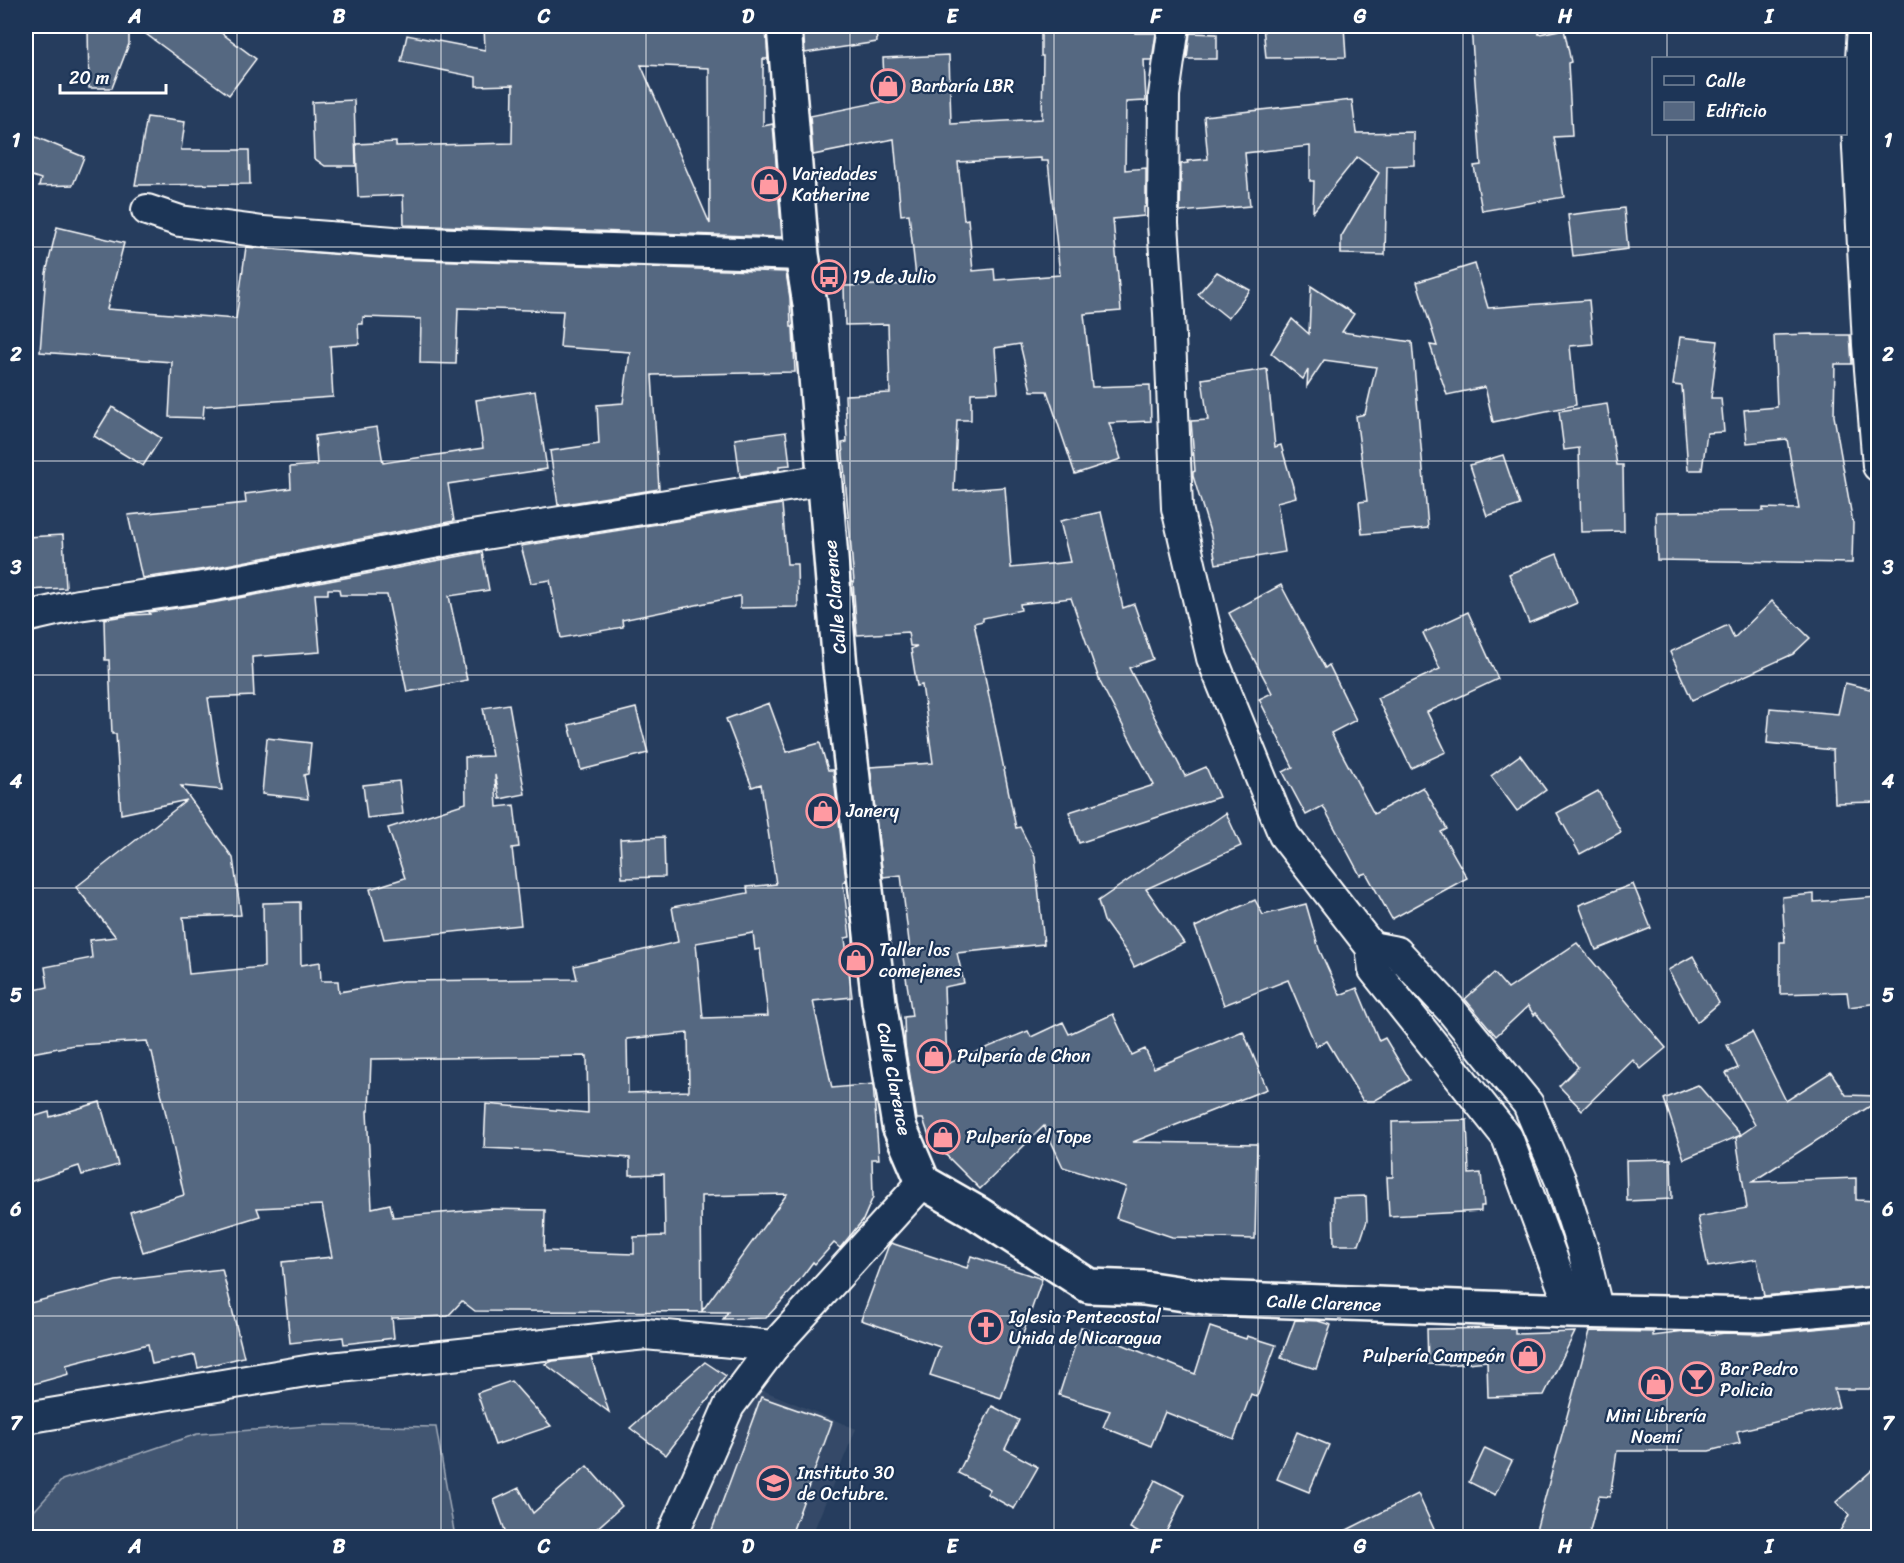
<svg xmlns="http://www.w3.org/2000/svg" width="1904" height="1563" viewBox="0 0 1904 1563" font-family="Sriracha,sans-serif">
<rect width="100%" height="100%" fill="#263d5e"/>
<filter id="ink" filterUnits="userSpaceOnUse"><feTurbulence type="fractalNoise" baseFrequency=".0167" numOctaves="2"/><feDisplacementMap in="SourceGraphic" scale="12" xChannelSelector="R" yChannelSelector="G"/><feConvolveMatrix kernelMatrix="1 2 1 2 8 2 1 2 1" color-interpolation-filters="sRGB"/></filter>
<g filter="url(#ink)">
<path fill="#344a68" d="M755 1387 856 1429 811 1537 691 1538Z"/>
<path fill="#425672" stroke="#a0aab8" stroke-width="1.5" d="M323 1425 436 1427 455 1537H26V1520L62 1480 197 1434Z"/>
<g fill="#556781" stroke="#fff" stroke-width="1.5" fill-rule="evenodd">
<path d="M88 26H129V44L112 88H89Z"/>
<path d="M135 26H212L256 59 229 95Z"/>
<path d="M484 26H646V31L703 33V26H766L768 59H763V126L773 124 782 237 404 225 403 195 358 197 356 144 396 142V146L512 143 513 85 476 86V77L401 62 407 35 485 50ZM641 65 709 68 710 224Z"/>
<path d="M803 26H876L877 42 805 53Z"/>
<path d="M1041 26H1135V33H1156L1152 60H1144L1146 101 1126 102 1125 170 1146 168V207H1144V216L1113 219 1121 311 1084 314 1092 387 1150 385 1151 421 1109 423 1121 459 1075 474 1047 391H1031L1020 344 995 348 998 392 971 393V420H957L954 491 1005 487 1011 568 1070 562 1060 521 1101 512 1123 608 1134 604 1153 659 1129 668 1185 776 1206 767 1219 797 1079 843 1069 812 1154 785 1100 682 1071 598 1020 604 1021 610 983 618V621L974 623 1016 828 1020 827 1035 857 1044 944 957 953 964 983 944 987 947 1064 1028 1031 1031 1037 1063 1022 1069 1034 1113 1014 1132 1055 1145 1049 1154 1068 1243 1031 1267 1089 1133 1142 1257 1144 1255 1239 1172 1237 1116 1218 1126 1187 1063 1167 1044 1126 980 1189 930 1139 923 1119H917L905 1045 904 1017 912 1016 902 951 910 950 901 875 883 877 870 767 933 763 922 685 917 686 911 649 917 646H910L908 632 857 635 853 582H854L842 443 847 442 845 395 890 393 888 324 845 325 844 286 914 284 913 277H916L909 214 901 215 894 139 813 155 810 116 885 101 883 58 949 55 951 124 1042 119 1043 56H1041ZM1041 158V161H1048L1060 275 995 280 994 269 973 271 968 219 964 220 958 162Z"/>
<path d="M1263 26H1344L1346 57 1266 58Z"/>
<path d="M1471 26H1538L1539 34 1564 29 1571 62 1568 63 1572 136 1554 137 1564 197 1482 211 1474 166 1481 165Z"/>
<path d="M1190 33 1217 34V59H1187Z"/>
<path d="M354 100 356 166H325L314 158 312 102Z"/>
<path d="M1352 100 1356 133 1414 132V165L1387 166 1385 255 1341 254V237L1379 173 1357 157 1313 212 1314 181H1310V146L1245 153 1250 206 1180 212 1181 164 1188 163 1187 161 1208 159 1204 116Z"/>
<path d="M147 117 185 122 181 150H249L250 184 135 185Z"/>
<path d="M26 133 84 157 73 185 39 186 41 179 26 174Z"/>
<path d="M1624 208 1628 249 1573 256 1568 215Z"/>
<path d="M57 227 124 243 107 309 236 319 246 247 393 259 786 272 790 298 791 327H793L795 372 652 375 659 489 558 505 550 451 599 444 597 405 623 403 630 352 560 347 563 311 458 308 456 364 420 363 421 319 363 317V324H358L359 344 330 346 333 397 204 406 203 418 169 417 172 362 40 352 46 273Z"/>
<path d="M1475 264 1488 308 1589 300 1593 344 1570 346 1576 405 1493 422 1485 387 1447 395 1430 345 1437 346 1417 282Z"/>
<path d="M1217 272 1250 290 1228 318 1198 294Z"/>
<path d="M1311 286 1354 314 1342 332 1412 342 1428 528 1362 534 1359 502 1367 501 1356 416 1365 414 1376 367 1324 360 1307 386 1308 370 1303 379 1271 353 1292 319 1309 334Z"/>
<path d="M1813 334V335H1850L1852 364H1835L1834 416 1853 523 1852 563 1657 560 1656 512 1763 511V508L1799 509 1787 439 1747 443 1744 410 1777 407 1774 335Z"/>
<path d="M1680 337 1718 341 1711 398H1721L1724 432 1707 433 1702 470H1688L1682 386 1673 385Z"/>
<path d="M1267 369 1275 447 1281 445 1296 497 1277 502 1285 552 1216 564 1211 535 1193 476V472L1195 471 1191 421 1208 420 1202 379Z"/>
<path d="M535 391 547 469 448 484 454 521 206 569 142 578 128 515 246 503 245 494 291 488 290 467 317 465 315 436 377 427 383 463 483 448 476 400Z"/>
<path d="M1607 404 1617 465H1623L1624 531 1581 532 1579 448 1564 450 1559 411Z"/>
<path d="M112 407 161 438 143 466 94 436Z"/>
<path d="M786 432 790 465 779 466V470L740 476 735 439Z"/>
<path d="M1503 455 1520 505 1487 516 1470 465Z"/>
<path d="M782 504 787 564H797L798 607 740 608V596L622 620 623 627 561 638 550 580 531 583 521 546Z"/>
<path d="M63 535 66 588 26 590V537Z"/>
<path d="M482 552 489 590 449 596 467 680 407 692 387 595H340L339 589H328V594H315L320 652 252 657 254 696 208 698 222 790 181 786 233 858 241 915 183 917 189 974 264 967 263 903 300 902 301 965 320 962 321 981H338L339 992 403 981 577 979 574 966 678 942 672 907 748 893 747 887 776 884 761 784 752 787 726 719 769 703 787 752 820 743 828 770H833L846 881 843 882 850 937 845 938 852 997 813 1001 832 1088 873 1084 879 1159H872L873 1197 863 1220 840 1248 834 1243 815 1264 813 1262 791 1291 766 1318 723 1319 728 1312 475 1311 462 1301 448 1316 392 1318 394 1338 344 1344 343 1337 290 1343 282 1262 332 1257 322 1205 257 1208 260 1216 143 1252 130 1212 184 1195 152 1052H150L147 1041 74 1045 26 1054V992L48 987 45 967 92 958 90 940 116 937 76 887 187 800 121 814 116 734H112L109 660H105L104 619 132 615 150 614 149 612 212 603ZM753 933 755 950 760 949 768 1016 703 1018 696 943ZM688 1033 689 1091 628 1093 627 1039ZM587 1056 588 1113 486 1104 484 1148 545 1151 630 1158V1175L664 1174 665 1236 634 1237V1254L544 1251 545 1210 489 1209 393 1217 390 1204 372 1208 367 1111H369L371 1059ZM787 1194 702 1311 701 1196Z"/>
<path d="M1557 554 1577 603 1529 623 1509 574Z"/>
<path d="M1281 585 1325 668 1329 665 1356 720 1331 733 1374 814 1423 787 1447 829 1441 832 1467 878 1392 919 1366 873 1360 875 1323 806 1306 815 1283 772 1293 767 1259 699 1272 693 1229 613Z"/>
<path d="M1772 601 1810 638 1793 654 1692 700 1670 652 1728 625 1734 638Z"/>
<path d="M1468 612 1498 679 1427 712 1446 752 1411 768 1377 698 1440 669 1423 633Z"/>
<path d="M1845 683 1878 691V802L1835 803 1833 750 1767 743 1770 708 1838 714Z"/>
<path d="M509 704 525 794 500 799 495 775 497 807 514 805 519 847 512 848 521 925 384 939 370 889 405 878 388 828 466 803 465 757 492 756 483 708Z"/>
<path d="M636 708 648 753 581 770 569 725Z"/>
<path d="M267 738 311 743 308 774 304 775 308 799 262 794Z"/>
<path d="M1520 755 1546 790 1517 811 1491 776Z"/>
<path d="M399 781 403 814 367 818 363 785Z"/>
<path d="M1598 791 1621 832 1580 854 1557 813Z"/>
<path d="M1226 813 1241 846 1146 889 1184 943 1134 967 1127 953 1104 921 1098 901Z"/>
<path d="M664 837 665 877 622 878 620 839Z"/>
<path d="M1633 884 1651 928 1596 950 1579 905Z"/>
<path d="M1814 894V902L1878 897V1003L1849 1007 1847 992 1780 994V942H1785L1782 897Z"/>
<path d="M1255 900 1263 915 1306 904 1319 949 1340 995 1357 988 1379 1041 1385 1038 1410 1080 1374 1101H1363L1327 1041 1316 1046 1288 980 1224 1005 1195 927Z"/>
<path d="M1577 943 1666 1048 1641 1069 1633 1060 1582 1110 1559 1086 1578 1067 1536 1013 1534 1015 1528 1006 1496 1036 1465 999 1494 973 1508 989Z"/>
<path d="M1693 956 1719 1003 1697 1022 1668 970Z"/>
<path d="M1752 1032 1786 1101 1831 1072 1846 1095 1878 1096V1101L1752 1182 1856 1178V1200L1878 1201V1286L1764 1296 1757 1259 1708 1267 1698 1217 1747 1208 1736 1138 1755 1125 1726 1073 1738 1068 1727 1045Z"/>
<path d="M1698 1085 1741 1135 1684 1159 1664 1099Z"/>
<path d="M100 1102 118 1165 82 1175 79 1166 26 1183V1119L49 1112 50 1117Z"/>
<path d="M1467 1120 1469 1174 1481 1173 1484 1206H1481V1211L1389 1216 1387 1177H1393L1392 1122Z"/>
<path d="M1671 1159 1672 1199 1627 1201 1626 1160Z"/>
<path d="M1366 1196 1367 1221 1359 1245H1334L1333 1197Z"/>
<path d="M891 1243 967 1268 971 1256 1042 1279 1001 1398 930 1375 940 1347 861 1320 888 1247Z"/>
<path d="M222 1269 244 1357 198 1368 195 1355 152 1364 148 1344 66 1365 69 1374 26 1386V1304L116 1281Z"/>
<path d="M1295 1320 1318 1321 1331 1325 1316 1369 1281 1358Z"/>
<path d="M1878 1323V1389H1834L1839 1407 1737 1431 1740 1443 1709 1451H1617L1610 1497 1599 1496 1588 1538H1534L1590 1331 1653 1332V1336L1685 1332 1710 1333V1335L1725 1333 1759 1334Z"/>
<path d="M1081 1327 1115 1337 1114 1341 1195 1374 1210 1327 1246 1339 1247 1336 1276 1345 1257 1397 1251 1394 1234 1439 1165 1412 1151 1446 1103 1427 1110 1411 1059 1395Z"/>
<path d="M1515 1328V1334L1575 1332 1544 1395 1488 1397 1487 1361 1448 1365 1428 1364 1427 1329Z"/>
<path d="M591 1357 609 1412 545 1364 553 1361Z"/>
<path d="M705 1362 726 1376 666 1455 630 1428Z"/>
<path d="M511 1381 551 1426 495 1445 477 1393Z"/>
<path d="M761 1397 832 1422 790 1538H709Z"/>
<path d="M992 1406 1019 1420 1005 1449 1038 1467 1014 1509 987 1494 990 1489 958 1473Z"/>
<path d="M1297 1432 1329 1445 1309 1492 1277 1479Z"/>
<path d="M1485 1448 1512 1461 1495 1495 1469 1482Z"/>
<path d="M1878 1465V1538H1836L1849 1515 1836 1502Z"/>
<path d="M587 1466 622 1506 586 1538H506L507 1536 494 1500 519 1488 533 1513Z"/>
<path d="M1155 1480 1185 1495 1163 1538H1148L1130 1528Z"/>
<path d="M1418 1494 1438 1538H1331Z"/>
</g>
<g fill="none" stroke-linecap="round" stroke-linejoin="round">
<defs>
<g id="street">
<path d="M1174 26 1164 95 1163 224 1169 313 1177 508 1212 658 1284 835 1371 947 1374 970 1507 1137 1567 1298 1570 1311"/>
<path d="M1863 26 1857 128 1868 345 1878 466"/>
<path d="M147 210 180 221 263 232 394 242 802 255"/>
<path d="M26 617 78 605 209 586 459 538 825 480"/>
<path d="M1371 947 1397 952 1451 1010 1528 1104 1560 1179 1583 1250 1595 1300 1596 1311"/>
<path d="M26 1418 312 1370 645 1334 774 1346"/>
<path d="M671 1538 729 1406 774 1346 923 1182"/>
</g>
<path id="secondary" d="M784 26 802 255 810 304 840 667 879 1002 899 1126 923 1182 977 1213 1089 1286 1144 1288 1211 1298 1570 1311 1759 1315 1878 1304"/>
</defs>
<use href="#street" stroke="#fff" stroke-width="34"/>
<use href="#secondary" stroke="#fff" stroke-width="38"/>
<use href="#street" stroke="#1d3557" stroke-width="30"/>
<use href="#secondary" stroke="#1d3557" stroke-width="33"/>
</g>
</g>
<path fill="none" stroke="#fff" stroke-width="1.5" stroke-opacity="0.55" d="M237 26V1538M441 26V1538M646 26V1538M850 26V1538M1054 26V1538M1258 26V1538M1463 26V1538M1667 26V58M1667 134V1538M26 247H1878M26 461H1878M26 675H1878M26 888H1878M26 1102H1878M26 1316H1878"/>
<defs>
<symbol id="shop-ring" viewBox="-11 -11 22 22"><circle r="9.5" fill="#1d3557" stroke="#ff9aa2" stroke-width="1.5"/><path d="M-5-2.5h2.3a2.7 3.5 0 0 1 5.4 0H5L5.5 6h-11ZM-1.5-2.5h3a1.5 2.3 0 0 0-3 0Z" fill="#ff9aa2"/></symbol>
<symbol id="bus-ring" viewBox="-11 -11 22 22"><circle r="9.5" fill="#1d3557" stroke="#ff9aa2" stroke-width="1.5"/><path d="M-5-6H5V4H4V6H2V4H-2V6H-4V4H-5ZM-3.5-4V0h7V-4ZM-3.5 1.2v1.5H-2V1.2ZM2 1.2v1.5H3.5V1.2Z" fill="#ff9aa2"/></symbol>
<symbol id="church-ring" viewBox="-11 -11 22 22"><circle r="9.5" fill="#1d3557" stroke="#ff9aa2" stroke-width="1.5"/><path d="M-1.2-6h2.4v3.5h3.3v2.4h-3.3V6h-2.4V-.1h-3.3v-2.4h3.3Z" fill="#ff9aa2"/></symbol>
<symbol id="bar-ring" viewBox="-11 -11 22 22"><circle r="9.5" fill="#1d3557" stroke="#ff9aa2" stroke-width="1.5"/><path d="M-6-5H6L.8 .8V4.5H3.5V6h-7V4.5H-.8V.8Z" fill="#ff9aa2"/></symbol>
<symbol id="school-ring" viewBox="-11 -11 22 22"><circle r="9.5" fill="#1d3557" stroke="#ff9aa2" stroke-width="1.5"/><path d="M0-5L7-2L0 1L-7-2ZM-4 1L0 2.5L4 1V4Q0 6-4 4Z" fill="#ff9aa2"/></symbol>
</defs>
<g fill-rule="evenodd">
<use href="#shop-ring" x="869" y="67" width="38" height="38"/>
<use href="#shop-ring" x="750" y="165" width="38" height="38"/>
<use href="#bus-ring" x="810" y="258" width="38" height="38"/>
<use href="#shop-ring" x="804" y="792" width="38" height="38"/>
<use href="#shop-ring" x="837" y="941" width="38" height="38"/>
<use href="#shop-ring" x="915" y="1037" width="38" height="38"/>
<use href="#shop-ring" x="924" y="1118" width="38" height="38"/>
<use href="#church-ring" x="967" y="1308" width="38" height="38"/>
<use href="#shop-ring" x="1509" y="1337" width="38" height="38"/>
<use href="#bar-ring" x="1678" y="1360" width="38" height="38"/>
<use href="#shop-ring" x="1637" y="1365" width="38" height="38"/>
<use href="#school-ring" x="755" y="1464" width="38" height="38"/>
</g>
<g text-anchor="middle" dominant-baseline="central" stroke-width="4.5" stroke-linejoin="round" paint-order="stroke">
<g font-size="18" fill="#fff" stroke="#1d3557" text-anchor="start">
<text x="911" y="86">Barbaría LBR</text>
<text x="792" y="174">Variedades<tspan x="792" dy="21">Katherine</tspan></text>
<text x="852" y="277">19 de Julio</text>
<text x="846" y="811">Janery</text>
<text x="879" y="950">Taller los<tspan x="879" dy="21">comejenes</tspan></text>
<text x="957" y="1056">Pulpería de Chon</text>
<text x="966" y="1137">Pulpería el Tope</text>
<text x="1009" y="1317">Iglesia Pentecostal<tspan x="1009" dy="21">Unida de Nicaragua</tspan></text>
<text x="1505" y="1356" text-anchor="end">Pulpería Campeón</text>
<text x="1720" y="1369">Bar Pedro<tspan x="1720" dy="21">Policia</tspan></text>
<text x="1656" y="1416" text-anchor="middle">Mini Librería<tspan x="1656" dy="21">Noemí</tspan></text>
<text x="797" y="1473">Instituto 30<tspan x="797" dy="21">de Octubre.</tspan></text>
</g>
<g font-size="18" fill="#fff" stroke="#1d3557">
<text transform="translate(835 597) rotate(-95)">Calle Clarence</text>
<text transform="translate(894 1079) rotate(79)">Calle Clarence</text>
<text transform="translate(1324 1303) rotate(2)">Calle Clarence</text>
</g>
</g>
<rect width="1904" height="1563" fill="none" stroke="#1d3557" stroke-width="66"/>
<rect x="1652" y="57" width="195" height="78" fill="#1d3557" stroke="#77869a" stroke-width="1.5"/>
<rect x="1664" y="76" width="30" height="9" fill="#1d3557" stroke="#77869a" stroke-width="1.5"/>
<text x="1706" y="87" font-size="18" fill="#ffffff">Calle</text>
<rect x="1664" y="102" width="30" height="18" fill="#556781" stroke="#77869a" stroke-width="1.5"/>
<text x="1706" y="117" font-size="18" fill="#ffffff">Edificio</text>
<path d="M60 84v9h106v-9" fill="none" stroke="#ffffff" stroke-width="3"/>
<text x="69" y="84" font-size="18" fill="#ffffff" stroke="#1d3557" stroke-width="4.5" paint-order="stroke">20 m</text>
<rect x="33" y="33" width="1838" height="1497" fill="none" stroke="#fff" stroke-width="2"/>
<g font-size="20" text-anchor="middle" font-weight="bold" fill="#fff">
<text x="135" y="23">A</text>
<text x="339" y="23">B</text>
<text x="544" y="23">C</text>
<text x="748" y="23">D</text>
<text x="952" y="23">E</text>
<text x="1156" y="23">F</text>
<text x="1360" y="23">G</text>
<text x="1565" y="23">H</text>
<text x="1769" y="23">I</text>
<text x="16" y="147">1</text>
<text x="1888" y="147">1</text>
<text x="16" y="361">2</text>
<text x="1888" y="361">2</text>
<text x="16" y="574">3</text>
<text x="1888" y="574">3</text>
<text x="16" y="788">4</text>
<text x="1888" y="788">4</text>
<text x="16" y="1002">5</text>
<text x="1888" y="1002">5</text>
<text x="16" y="1216">6</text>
<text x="1888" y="1216">6</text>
<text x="16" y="1430">7</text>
<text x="1888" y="1430">7</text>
<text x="135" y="1553">A</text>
<text x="339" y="1553">B</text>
<text x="544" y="1553">C</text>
<text x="748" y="1553">D</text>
<text x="952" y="1553">E</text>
<text x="1156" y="1553">F</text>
<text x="1360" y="1553">G</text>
<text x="1565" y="1553">H</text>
<text x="1769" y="1553">I</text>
</g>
</svg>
